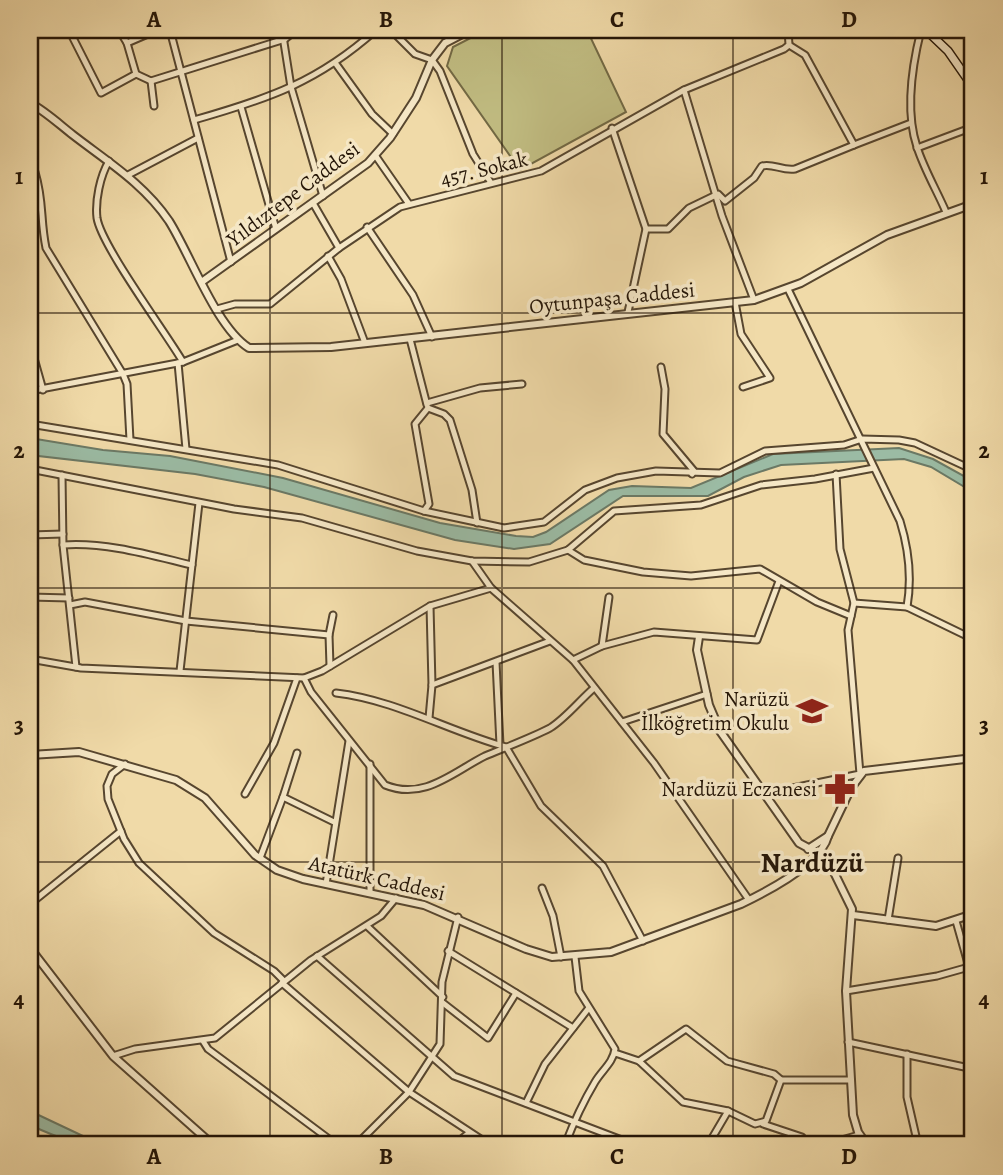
<svg xmlns="http://www.w3.org/2000/svg" width="1003" height="1175" viewBox="0 0 1003 1175" font-family="Alegreya,serif">
<rect width="100%" height="100%" fill="#f0daa8"/>
<filter id="stains"><feTurbulence type="fractalNoise" baseFrequency=".00286" numOctaves="4"/><feColorMatrix values="0 0 0 0 .2 0 0 0 0 .09 0 0 0 0 .02 0 0 0 .5 -.17"/></filter>
<radialGradient id="worn" r=".72"><stop offset=".6" stop-color="#630" stop-opacity="0"/><stop offset="1" stop-color="#630" stop-opacity=".3"/></radialGradient>
<path fill="#c1bd82" stroke="#726944" stroke-width="2" d="M486 30H587L626 112 520 170 447 66 453 47Z"/>
<g fill="#9bbba4" stroke="#6b7965" stroke-width="2">
<path d="M30 438 103 450 170 456 283 478 440 523 516 536 533 537 546 532 609 490 632 486 691 488 773 454 899 448 933 459 973 481V492L931 467 904 459 781 465 744 477 708 496H623L550 544 514 549 455 540 264 487 195 474 30 455Z"/>
<path d="M30 1111 102 1145C75 1145 54 1136 30 1125Z"/>
</g>
<g fill="none" stroke-linecap="round" stroke-linejoin="round">
<defs>
<g id="minor">
<path d="M69 30 101 93 136 74 127 43 119 30"/>
<path d="M170 30 231 262"/>
<path d="M282 30 291 87 323 196"/>
<path d="M391 30 415 54 432 60 440 71 473 154 491 183"/>
<path d="M921 30C912 66 905 111 917 147 924 169 937 191 946 212"/>
<path d="M127 43 157 30"/>
<path d="M789 45 805 55 854 145 911 123"/>
<path d="M336 64 372 114 393 134"/>
<path d="M136 74 151 81 285 39 296 30"/>
<path d="M151 81 154 106"/>
<path d="M684 90 722 216 754 300"/>
<path d="M241 107 276 229"/>
<path d="M194 120C268 99 318 82 376 30"/>
<path d="M612 128 646 229 628 312"/>
<path d="M917 148 973 127"/>
<path d="M375 155 409 204"/>
<path d="M109 161C100 176 95 201 97 218 101 245 166 333 183 362"/>
<path d="M30 170 35 172C44 202 40 219 46 248L123 374 127 384 130 440"/>
<path d="M128 175 198 138"/>
<path d="M313 203 339 248"/>
<path d="M367 227 413 295 432 337"/>
<path d="M646 229H668L689 208 718 194 725 201 754 178 762 166C773 163 782 171 795 169L854 145"/>
<path d="M328 256 341 279 365 343"/>
<path d="M788 289 900 521C909 550 912 578 907 607"/>
<path d="M735 302 741 334 770 378 743 387"/>
<path d="M217 309 235 304H270L339 248 400 207 541 171 684 90 784 49 789 45 788 30"/>
<path d="M410 339 427 405"/>
<path d="M30 344 43 390"/>
<path d="M178 363 186 449"/>
<path d="M661 367 665 389 663 434 694 471 692 474"/>
<path d="M30 391 183 362 238 340"/>
<path d="M427 403 480 388 522 384"/>
<path d="M428 408 444 414 450 420 472 490 477 523"/>
<path d="M30 424 278 465 424 511 504 528 544 522 585 490 617 478 656 471 720 473 765 451 844 445 862 439 899 440 915 443 973 470"/>
<path d="M30 469 234 509 302 518 417 551 472 561 529 562 568 550 614 511 701 505 761 485 815 479 874 468"/>
<path d="M62 475 63 545 76 667"/>
<path d="M424 511 429 504 415 424 428 408"/>
<path d="M30 535 63 534"/>
<path d="M63 545C107 542 150 555 192 565"/>
<path d="M568 550 584 560 643 572 691 576 760 569 817 602 851 616"/>
<path d="M472 561 491 588 573 660 654 763 749 900"/>
<path d="M30 597 69 598"/>
<path d="M854 603 907 607 973 639"/>
<path d="M70 605 85 602 186 621 329 635"/>
<path d="M602 646 609 597"/>
<path d="M30 659 81 668 304 678 322 671 430 606 491 588"/>
<path d="M573 660 602 646 654 632 757 640 779 581"/>
<path d="M496 662 500 745"/>
<path d="M330 666 329 635 333 615"/>
<path d="M180 671 199 503"/>
<path d="M304 678 311 692 385 785C424 801 453 772 485 756 504 748 533 737 550 728 565 719 580 700 594 688"/>
<path d="M432 685 550 641"/>
<path d="M336 693C396 700 448 731 506 747L541 806 603 866 643 941"/>
<path d="M429 718 432 685 430 606"/>
<path d="M622 722 707 694"/>
<path d="M125 764 112 774 107 786 108 799 124 839 139 863 214 933 274 971 284 981"/>
<path d="M245 794 274 743 297 678"/>
<path d="M764 794 860 774 848 630 854 603 840 549 836 474"/>
<path d="M283 797 297 753"/>
<path d="M260 858 283 797 334 822"/>
<path d="M326 884 349 741"/>
<path d="M542 888 553 916 561 957"/>
<path d="M370 892V764"/>
<path d="M30 904 121 831"/>
<path d="M888 920 898 858"/>
<path d="M367 926 443 997"/>
<path d="M448 951 573 1028"/>
<path d="M317 956 454 1076 635 1145"/>
<path d="M282 983 409 1092 490 1145"/>
<path d="M846 991 937 976 969 967"/>
<path d="M443 1003 488 1038 516 993"/>
<path d="M203 1041 208 1049 337 1145"/>
<path d="M848 1042 969 1068V967L956 921"/>
<path d="M615 1053 639 1061 683 1102 728 1111 755 1124 766 1121 781 1080H851"/>
<path d="M907 1054V1097L918 1145"/>
<path d="M113 1056 135 1049 215 1038 311 960 381 916 396 898"/>
<path d="M639 1061 686 1029 727 1061 774 1074 781 1080"/>
<path d="M526 1103 545 1064 588 1009"/>
<path d="M763 1124 802 1137 806 1144 831 1143 859 1135"/>
<path d="M356 1145 409 1092 440 1044 442 982 458 917"/>
<path d="M454 1145 469 1133"/>
<path d="M565 1145C573 1124 583 1102 595 1082 602 1070 613 1063 615 1049L579 991 575 957"/>
<path d="M708 1145 728 1111"/>
</g>
<g id="tertiary">
<path d="M30 103C45 111 59 124 73 135 108 162 144 184 169 221 191 256 216 327 249 348L331 347 754 300 801 283 887 235 973 204"/>
<path d="M203 281 368 163 390 138 416 98 432 60 445 43 470 30"/>
<path d="M699 637 697 650 709 705 720 731 799 843 827 858 852 909 846 991 853 1115 858 1132 867 1145"/>
<path d="M30 755 79 752 176 780 205 798 255 855 277 870 303 879 424 905 526 949 552 957 611 952 741 904C766 892 821 864 828 836L808 849"/>
<path d="M828 836 851 788 864 771 973 758"/>
<path d="M853 915 936 926 973 914"/>
<path d="M30 948 113 1056 213 1145"/>
</g>
<path id="secondary" d="M926 30 948 51 973 87"/>
</defs>
<use href="#minor" stroke="#57462f" stroke-width="9"/>
<use href="#tertiary" stroke="#57462f" stroke-width="10"/>
<use href="#secondary" stroke="#241507" stroke-width="10"/>
<use href="#minor" stroke="#f5e7c6" stroke-width="5"/>
<use href="#tertiary" stroke="#f5e7c6" stroke-width="6"/>
<use href="#secondary" stroke="#f5e7c6" stroke-width="7"/>
</g>
<path fill="none" stroke="#241507" stroke-width="2" stroke-opacity="0.55" d="M270 30V1145M502 30V1145M733 30V1145M30 313H973M30 588H973M30 862H973"/>
<defs>
<symbol id="school-bare" viewBox="-9 -9 18 18"><path d="M0-5L7-2L0 1L-7-2ZM-4 1L0 2.5L4 1V4Q0 6-4 4Z" fill="#8f2418" stroke="#f5e7c6" stroke-width="2.5" paint-order="stroke"/></symbol>
<symbol id="pharmacy-bare" viewBox="-9 -9 18 18"><path d="M-2-6h4v4h4v4h-4v4h-4v-4h-4v-4h4Z" fill="#8f2418" stroke="#f5e7c6" stroke-width="2.5" paint-order="stroke"/></symbol>
</defs>
<g fill-rule="evenodd">
<use href="#school-bare" x="790" y="689" width="44" height="44"/>
<use href="#pharmacy-bare" x="818" y="767" width="44" height="44"/>
</g>
<g text-anchor="middle" dominant-baseline="central" stroke-width="7" stroke-linejoin="round" paint-order="stroke">
<g font-size="21" fill="#241507" stroke="#f5e7c6">
<text transform="translate(484 169) rotate(-14)">457. Sokak</text>
<text transform="translate(293 194) rotate(-37)">Yıldıztepe Caddesi</text>
<text transform="translate(612 298) rotate(-6)">Oytunpaşa Caddesi</text>
<text transform="translate(377 878) rotate(13)">Atatürk Caddesi</text>
</g>
<g font-size="21" fill="#241507" stroke="#f5e7c6" text-anchor="end">
<text x="789" y="699">Narüzü<tspan x="789" dy="24">İlköğretim Okulu</tspan></text>
<text x="817" y="789">Nardüzü Eczanesi</text>
</g>
<g font-size="28" font-weight="bold" fill="#241507" stroke="#f5e7c6">
<text x="812" y="863">Nardüzü</text>
</g>
</g>
<rect width="1003" height="1175" fill="none" stroke="#f0daa8" stroke-width="77"/>
<rect x="38" y="38" width="926" height="1098" fill="none" stroke="#241507" stroke-width="2.5"/>
<g font-size="23" text-anchor="middle" font-weight="bold" fill="#241507">
<text x="154" y="27">A</text>
<text x="386" y="27">B</text>
<text x="617" y="27">C</text>
<text x="849" y="27">D</text>
<text x="19" y="184">1</text>
<text x="984" y="184">1</text>
<text x="19" y="458">2</text>
<text x="984" y="458">2</text>
<text x="19" y="733">3</text>
<text x="984" y="733">3</text>
<text x="19" y="1007">4</text>
<text x="984" y="1007">4</text>
<text x="154" y="1164">A</text>
<text x="386" y="1164">B</text>
<text x="617" y="1164">C</text>
<text x="849" y="1164">D</text>
</g>
<rect width="100%" height="100%" filter="url(#stains)"/>
<rect width="100%" height="100%" fill="url(#worn)"/>
</svg>
